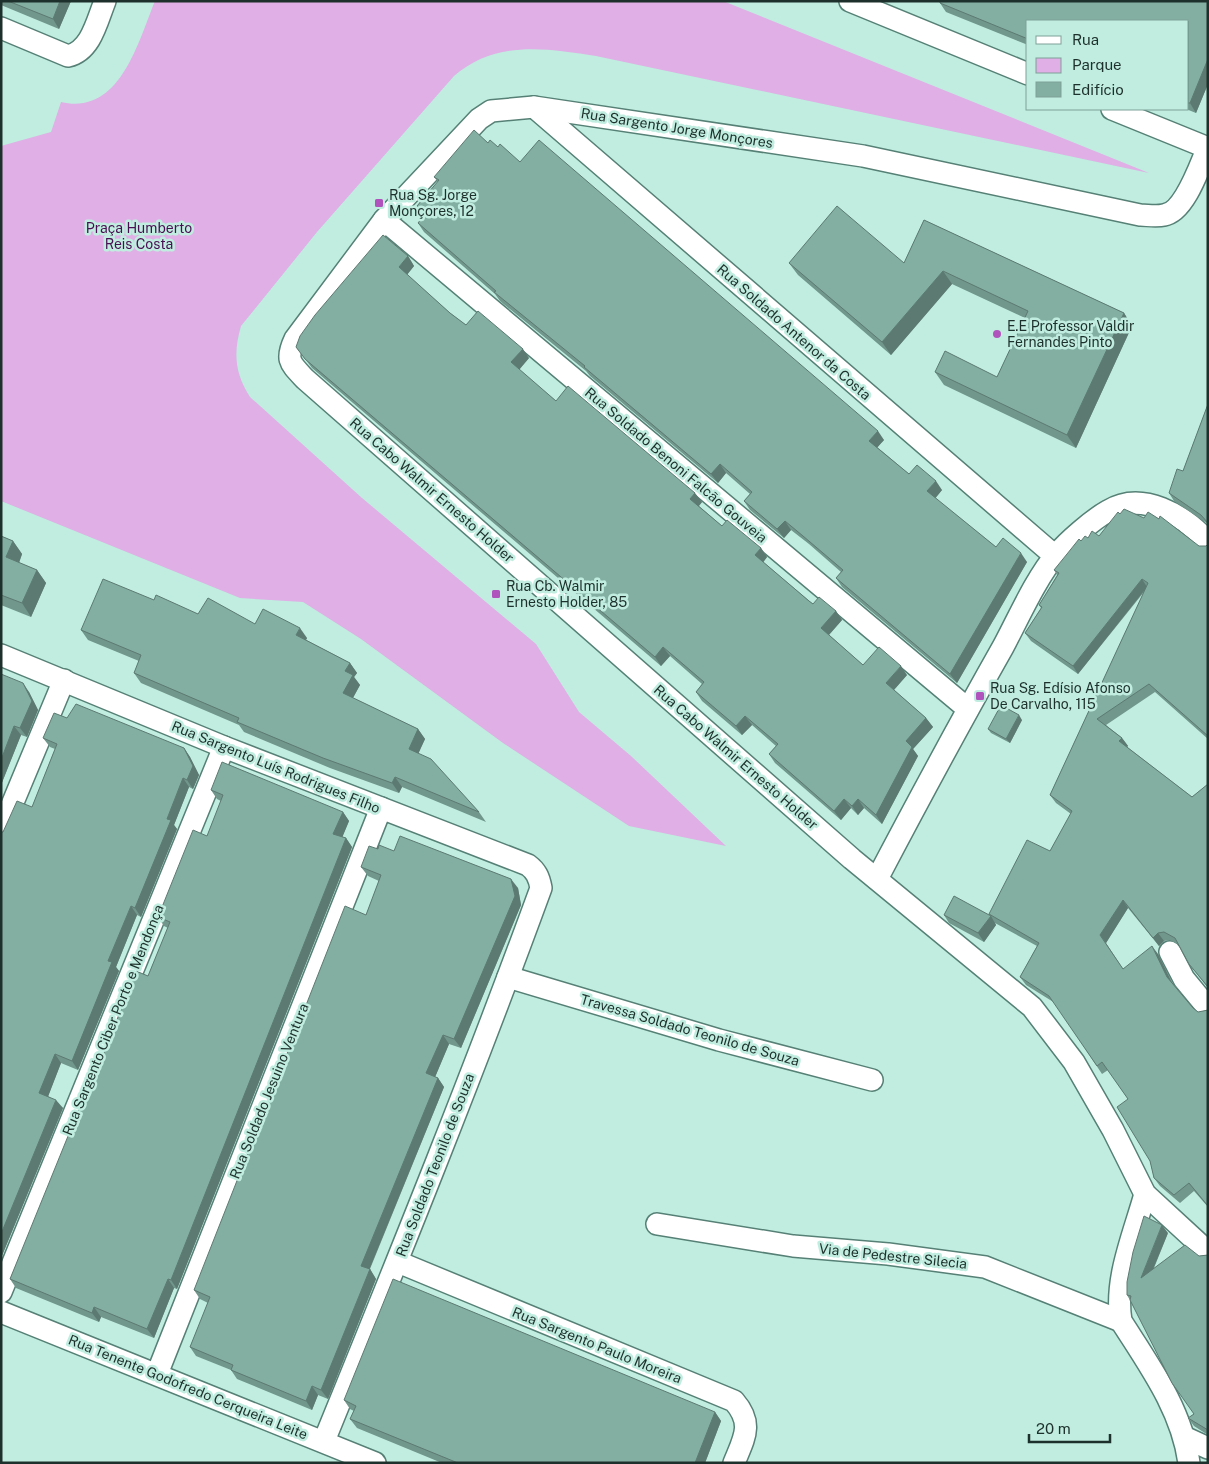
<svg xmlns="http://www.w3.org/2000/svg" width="1209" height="1464" viewBox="0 0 1209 1464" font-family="'Public Sans',sans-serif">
<rect width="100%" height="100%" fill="#c0ede0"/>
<path fill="#dfafe5" d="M155 1H723L1149 173 596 56C546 48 495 40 454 76L317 232 241 326C233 354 235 373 250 397L362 498 536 644 579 712 631 756 726 846 629 826 503 743 361 639 303 602 240 598 1 501V146L51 132 61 102C120 116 138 42 155 1Z"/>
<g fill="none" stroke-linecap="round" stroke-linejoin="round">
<defs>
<g id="minor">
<path d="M850 1 1028 74"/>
<path d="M1 28 68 56C91 51 97 21 105 1"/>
<path d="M534 107 1055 556"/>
<path d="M1112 109 1208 148"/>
<path d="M1208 147C1200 165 1185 212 1164 215 1156 217 1147 215 1140 215L863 156 534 107 491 111 479 119 384 220 295 339C285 360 290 363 305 379L852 859 1032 1007 1074 1062 1113 1130 1145 1194 1208 1252"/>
<path d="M384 220 968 709"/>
<path d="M1 655 224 747 528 865C536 871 539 877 541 888 473 1074 399 1257 324 1441"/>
<path d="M1 831 64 680"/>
<path d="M877 879C918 801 960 723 1003 647 1017 621 1037 576 1056 555 1068 541 1092 520 1108 511 1142 490 1184 515 1208 542"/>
<path d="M1170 952 1184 979 1208 1008"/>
<path d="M508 977 719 1040 872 1080"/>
<path d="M1145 1194C1134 1234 1114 1279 1121 1321 1149 1365 1182 1410 1189 1463"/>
<path d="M657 1224 793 1246 888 1254 985 1267 1121 1321"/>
<path d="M398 1262 734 1401C754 1424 744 1438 734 1463"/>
<path d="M1 1292 224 747"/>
<path d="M1 1312 375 1463"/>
<path d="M157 1374 381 808"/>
<path d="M1184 1437 1208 1448"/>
</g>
</defs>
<use href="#minor" stroke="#568075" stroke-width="24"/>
<use href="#minor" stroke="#fff" stroke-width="21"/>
</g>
<g fill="#71968b">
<path d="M1 1H71L59 29 1 5Z"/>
<path d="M1208 1V84L1196 113 1186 109H1188V21H1028V45L946 12 940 3Z"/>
<path d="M488 143 498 147 520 162 884 440 877 447 909 474 942 490 935 498 996 547 1027 562 957 683 842 587 836 578 841 572 809 544 791 530 784 538 750 510 744 501 750 494 726 473 718 483 590 376 586 371 500 301 495 294 424 232 418 223 424 215 417 206 438 182 434 177Z"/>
<path d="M924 220 1124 313 1132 326 1076 448 944 385 935 372 997 377 1025 318 952 284 891 355 798 275 789 263H904Z"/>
<path d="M408 256 414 266 407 275 450 313 466 325 529 358 519 370 556 401 702 502 699 506 722 526 761 548 767 557 763 562 813 604 836 611 842 620 829 635 863 665 907 675 894 690 926 718 933 727 913 749 918 756 882 824 864 808 858 815 851 808 841 820 775 763 769 754 776 746 752 725 742 735 702 701 696 692 702 684 670 656 661 666 312 368 296 347Z"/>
<path d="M1208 404V524L1174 501 1169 493 1183 471Z"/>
<path d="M1120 514 1199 546H1206L1208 544V739L1155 692 1106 725 1122 738 1128 746 1127 747 1192 797 1208 784V988L1189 964 1179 945 1170 940 1164 941 1159 946 1128 908 1106 943 1123 969 1158 954 1172 982 1193 1008 1198 1012 1208 1010V1207L1194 1191 1180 1203 1160 1186 1154 1178 1150 1161 1128 1099 1108 1070 1102 1074 1055 1003 1026 985 1020 977 1037 946 995 923 996 925 984 942 949 923 944 915 990 916 989 914 1050 851 1071 814 1056 803 1050 795 1144 592 1078 674 1031 641 1025 633 1041 608 1039 605 1057 575 1054 570 1081 541 1088 538 1099 536Z"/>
<path d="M1 536 13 541 22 554 19 563 37 570 46 583 31 617 1 605Z"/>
<path d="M154 600 198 614 255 624 307 638 306 640 350 663 357 673 354 677 360 685 353 698 418 729 425 739 418 753 479 812 486 822 402 787 399 793 330 768 244 732 239 725 141 683 134 673 139 661 88 640 81 630Z"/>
<path d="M1 674 29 692 38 710 27 737 21 735 1 785Z"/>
<path d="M67 718 184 748 190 757 199 775 193 789 189 787 174 825 177 829 141 917 137 915 116 967 119 971 78 1070 61 1063 48 1096 63 1108 1 1258 3 832 32 807 55 749 50 747 43 738Z"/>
<path d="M1022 720 1010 743 991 733 988 729Z"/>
<path d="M211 790 343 812 349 821 342 837 346 838 352 847 177 1289 174 1288 154 1338 101 1317 99 1322 16 1288 10 1279 82 1109 148 976 168 928 164 926 158 917 207 836 221 801 217 799Z"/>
<path d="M378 849 394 851 518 888 521 905 461 1048 449 1044 435 1077 438 1078 444 1087 370 1269 376 1279 328 1399 318 1395 312 1410 237 1379 231 1370 196 1356 190 1347 208 1303 200 1299 194 1290 366 915 379 881 368 876 361 867Z"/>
<path d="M1168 1233 1154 1268 1199 1256 1208 1255V1435L1194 1426 1188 1418 1194 1414 1127 1295Z"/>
<path d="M344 1400 715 1412 721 1421 705 1463H442L357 1428 350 1419 354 1411 350 1409Z"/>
</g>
<g fill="#5c7a71">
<path d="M60 1H71L59 29 53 19Z"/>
<path d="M1208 59V84L1196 113 1190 103Z"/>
<path d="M408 256 414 266 405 277 399 267Z"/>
<path d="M943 271 952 284 891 355 882 342Z"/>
<path d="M1124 313 1132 326 1076 448 1067 435Z"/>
<path d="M523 349 529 358 517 372 511 362Z"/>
<path d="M878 431 884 440 876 449 869 441Z"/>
<path d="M720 464 726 473 718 483 711 474Z"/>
<path d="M936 481 942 490 934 500 927 491Z"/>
<path d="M695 493 702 502 697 508 690 499Z"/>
<path d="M785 521 791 530 784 538 777 529Z"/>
<path d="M13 541 22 554 16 571 6 557Z"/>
<path d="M761 548 767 557 762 564 755 555Z"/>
<path d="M1021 553 1027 562 957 683 950 674Z"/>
<path d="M37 570 46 583 31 617 22 603Z"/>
<path d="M1142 579 1147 587 1078 674 1073 666Z"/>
<path d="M836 611 842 620 827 637 821 628Z"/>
<path d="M300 628 307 638 303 645 296 635Z"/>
<path d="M663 647 670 656 661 666 655 657Z"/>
<path d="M350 663 357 673 354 677 360 685 350 703 343 693 345 671Z"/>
<path d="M901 666 907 675 892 692 886 683Z"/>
<path d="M23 683 29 692 38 710 27 737 20 728Z"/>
<path d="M1019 715 1022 720 1010 743 1006 739Z"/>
<path d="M745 716 752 725 742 735 736 726Z"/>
<path d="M926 718 933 727 913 749 918 756 882 824 876 815 906 741Z"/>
<path d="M14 726 21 735 1 785V760Z"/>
<path d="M418 729 425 739 416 759 409 749Z"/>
<path d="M1122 738 1128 746 1125 749 1119 741Z"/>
<path d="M184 748 190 757 199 775 193 789 187 780Z"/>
<path d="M395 777 402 787 399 793 392 783Z"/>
<path d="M183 778 189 787 174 825 177 829 141 917 135 908 167 819Z"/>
<path d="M844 799 851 808 841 820 834 811Z"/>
<path d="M858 799 864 808 858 815 852 806Z"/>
<path d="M343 812 349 821 340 843 333 834Z"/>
<path d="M346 838 352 847 177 1289 171 1280Z"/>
<path d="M511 879 518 888 521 905 461 1048 454 1039Z"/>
<path d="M1123 900 1128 908 1106 943 1100 935Z"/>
<path d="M131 906 137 915 116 967 119 971 78 1070 72 1061 108 961Z"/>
<path d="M991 916 996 925 984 942 978 933Z"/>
<path d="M1158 933 1164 941 1159 946 1153 938Z"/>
<path d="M1152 946 1158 954 1173 985 1167 977Z"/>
<path d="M443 1035 449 1044 433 1082 426 1073Z"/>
<path d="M55 1054 61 1063 46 1102 39 1093Z"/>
<path d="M438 1078 444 1087 367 1275 361 1266Z"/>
<path d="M56 1100 63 1108 1 1258V1234Z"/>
<path d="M1162 1225 1168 1233 1146 1286 1141 1278Z"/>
<path d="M370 1269 376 1279 328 1399 321 1390Z"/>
<path d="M168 1279 174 1288 154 1338 147 1329Z"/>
<path d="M94 1307 101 1317 99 1322 92 1313Z"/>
<path d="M312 1386 318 1395 312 1410 306 1401Z"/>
<path d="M715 1412 721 1421 705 1463H695Z"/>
</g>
<g fill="#83aea2" stroke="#5c7a71">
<path d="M8 1H60L53 19Z"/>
<path d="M940 1H1208V59L1190 103H1188V21H1028V39L940 3Z"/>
<path d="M474 130 488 143 490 140 498 147 500 144 520 162 539 140 878 431 869 441 909 474 917 465 936 481 927 491 996 547 1003 538 1021 553 950 674 836 578 843 570 803 536 785 521 777 529 744 501 752 492 720 464 711 474 584 367 585 366 494 292 496 291 418 223 426 213 417 206 439 180 434 177Z"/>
<path d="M837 206 904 263 924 220 1124 313 1067 435 935 372 945 351 997 377 1028 311 943 271 882 342 789 263Z"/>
<path d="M383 235 408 256 399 267 450 313 466 325 478 311 523 349 511 362 556 401 568 386 695 493 690 499 722 526 727 520 761 548 755 555 809 601 813 604 819 597 836 611 821 628 863 665 879 647 901 666 886 683 926 718 906 741 912 747 876 815 858 799 852 806 844 799 834 811 769 754 778 744 745 716 736 726 696 692 704 682 663 647 655 657 305 359 296 347 300 336 315 315Z"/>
<path d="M1208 404V523L1201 515 1169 493 1177 469 1183 471Z"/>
<path d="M1124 509 1144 518 1148 512 1159 519 1160 516 1199 546H1206L1208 544V736L1149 684 1097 719 1122 738 1119 741 1192 797 1208 784V987L1189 964 1175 938 1164 932 1158 933 1153 938 1123 900 1100 935 1123 969 1152 946 1167 977 1193 1008 1198 1012 1208 1010V1206L1189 1183 1174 1195 1154 1178 1150 1161 1117 1107 1128 1099 1102 1062 1097 1066 1049 996 1020 977 1039 943 989 914 1027 840 1050 851 1072 811 1050 795 1148 583 1142 579 1073 666 1025 633 1042 607 1039 605 1059 573 1054 570 1067 554 1079 539 1081 541 1085 536 1088 538 1092 531 1099 536 1118 512 1120 514Z"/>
<path d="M1 536 13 541 6 557 37 570 22 603 1 595Z"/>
<path d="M103 579 154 600 156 595 198 614 208 598 255 624 263 609 300 628 296 635 350 663 345 671 353 675 343 693 418 729 409 749 431 759 479 812 395 777 392 783 323 758 237 722 239 718 134 673 141 655 81 630Z"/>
<path d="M1 674 23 683 32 701 20 728 14 726 1 760Z"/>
<path d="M76 704 184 748 193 766 187 780 183 778 167 819 171 820 135 908 131 906 108 961 112 962 72 1061 55 1054 39 1093 56 1100 1 1234V832H3L17 801 32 807 57 744 43 738 54 713 67 718Z"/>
<path d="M1001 705 1019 715 1006 739 988 729Z"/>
<path d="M222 762 343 812 333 834 346 838 171 1280 168 1279 147 1329 94 1307 92 1313 10 1279 79 1109H82L136 971 148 976 170 922 158 917 193 830 207 836 223 795 211 790Z"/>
<path d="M400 836 511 879 515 896 454 1039 443 1035 426 1073 438 1078 361 1266 370 1269 321 1390 312 1386 306 1401 231 1370 233 1365 190 1347 210 1297 194 1290 345 906 366 915 381 875 361 867 369 846 378 849 379 845 394 851Z"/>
<path d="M954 896 991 916 978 933 944 915Z"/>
<path d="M1144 1216 1162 1225 1141 1278 1185 1245 1199 1256 1208 1255V1430L1188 1418 1194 1414 1172 1383 1130 1300 1131 1296 1127 1295V1282L1133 1252Z"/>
<path d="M393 1279 715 1412 695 1463H458L350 1419 356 1406 344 1400Z"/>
</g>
<g fill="#b053bd" stroke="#c0ede0" stroke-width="2">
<rect x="374" y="198" width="10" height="10" rx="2.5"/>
<circle cx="997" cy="334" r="5"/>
<rect x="491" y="589" width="10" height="10" rx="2.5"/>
<rect x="975" y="691" width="10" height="10" rx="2.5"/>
</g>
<g text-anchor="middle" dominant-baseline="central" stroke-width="5" stroke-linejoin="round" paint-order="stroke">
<g font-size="14" fill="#1e302b" stroke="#c0ede0">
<text transform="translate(677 128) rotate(9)">Rua Sargento Jorge Monçores</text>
<text transform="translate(794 332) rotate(41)">Rua Soldado Antenor da Costa</text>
<text transform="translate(676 465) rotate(40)">Rua Soldado Benoni Falcão Gouveia</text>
<text transform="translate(432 490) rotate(41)">Rua Cabo Walmir Ernesto Holder</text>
<text transform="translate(736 757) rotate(41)">Rua Cabo Walmir Ernesto Holder</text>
<text transform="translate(276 767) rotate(22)">Rua Sargento Luís Rodrigues Filho</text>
<text transform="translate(113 1020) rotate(-68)">Rua Sargento Ciber Porto e Mendonça</text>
<text transform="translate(690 1030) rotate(16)">Travessa Soldado Teonilo de Souza</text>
<text transform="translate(269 1091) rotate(-68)">Rua Soldado Jesuino Ventura</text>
<text transform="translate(435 1165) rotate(-69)">Rua Soldado Teonilo de Souza</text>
<text transform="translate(893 1256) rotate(6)">Via de Pedestre Silecia</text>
<text transform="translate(597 1345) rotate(22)">Rua Sargento Paulo Moreira</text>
<text transform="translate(188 1387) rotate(22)">Rua Tenente Godofredo Cerqueira Leite</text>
</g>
<g font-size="14" fill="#1e302b" stroke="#c0ede0" text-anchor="start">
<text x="389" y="195">Rua Sg. Jorge<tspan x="389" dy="16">Monçores, 12</tspan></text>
<text x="1007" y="326">E.E Professor Valdir<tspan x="1007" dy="16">Fernandes Pinto</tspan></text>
<text x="506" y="586">Rua Cb. Walmir<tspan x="506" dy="16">Ernesto Holder, 85</tspan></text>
<text x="990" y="688">Rua Sg. Edísio Afonso<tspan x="990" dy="16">De Carvalho, 115</tspan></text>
</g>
<g font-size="14" fill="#4a0f52" stroke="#c0ede0">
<text x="139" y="228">Praça Humberto<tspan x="139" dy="16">Reis Costa</tspan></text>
</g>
</g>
<rect width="1209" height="1464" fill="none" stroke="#1e302b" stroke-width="5"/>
<rect x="1026" y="20" width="162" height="90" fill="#c0ede0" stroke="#7fa198"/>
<rect x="1036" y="36" width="25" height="8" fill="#ffffff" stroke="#7fa198"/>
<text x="1072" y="45" font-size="15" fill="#1e302b">Rua</text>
<rect x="1036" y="58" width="25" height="15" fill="#dfafe5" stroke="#7fa198"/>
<text x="1072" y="70" font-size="15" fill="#1e302b">Parque</text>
<rect x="1036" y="82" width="25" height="15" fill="#83aea2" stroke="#7fa198"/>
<text x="1072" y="95" font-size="15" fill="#1e302b">Edifício</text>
<path d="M1029 1434v8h81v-8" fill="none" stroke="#1e302b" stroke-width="2.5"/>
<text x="1036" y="1434" font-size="15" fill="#1e302b" stroke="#c0ede0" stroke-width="4" paint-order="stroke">20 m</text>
</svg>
